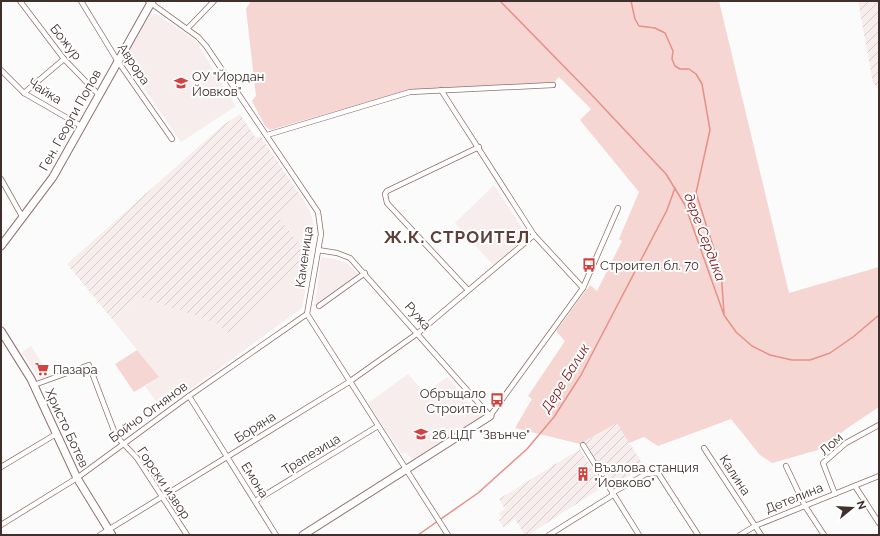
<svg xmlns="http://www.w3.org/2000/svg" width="880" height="536" viewBox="0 0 880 536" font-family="Raleway,sans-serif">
<defs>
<pattern id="industrial-furrows" width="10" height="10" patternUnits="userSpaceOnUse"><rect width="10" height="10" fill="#f7edec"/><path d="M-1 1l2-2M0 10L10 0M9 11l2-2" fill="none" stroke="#d5cccb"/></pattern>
</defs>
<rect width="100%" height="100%" fill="#fbfbfb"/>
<g fill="#f7edec">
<path d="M156 14 195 40 236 106 181 142 124 59 150 15Z"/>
<path d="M494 185 526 234V237L493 265 455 223Z"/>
<path d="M302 198 310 211 313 222 312 249 302 308 162 410 145 386 159 377 112 319 139 297 206 319 213 325 216 322 228 333 274 292 277 215Z"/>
<path d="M321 257 335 259 347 263 359 275 315 306Z"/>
<path d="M31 346 50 376 39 379 22 352Z"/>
<path d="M408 374 425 394 447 377 481 417 412 460 406 452 402 454 368 403Z"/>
</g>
<g fill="url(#industrial-furrows)">
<path d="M858 1H879V88H878L873 83Z"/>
<path d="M240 114 256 138 260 136 302 198 277 215 310 259 260 306 228 333 216 323 213 325 206 319 139 297 112 319 67 264 223 125Z"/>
<path d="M617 423 644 466 612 487 585 442Z"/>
<path d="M580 449 603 487 528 535H525L515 519 503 527 499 520 502 518 499 513 505 509 499 499Z"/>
</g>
<g fill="#f5d6d3">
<path d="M251 1H719L789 293 879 267V407L849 427 818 450 772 463 760 455 731 419 658 446 644 437 629 443 617 423 580 444 515 428 532 399 528 396 565 341 556 331 590 285 597 291 622 241 619 239 639 192 580 120 591 109 559 77 553 83 409 90 270 130 265 126 252 101 256 96 246 9Z"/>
<path d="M137 350 159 377 134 392 115 364Z"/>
</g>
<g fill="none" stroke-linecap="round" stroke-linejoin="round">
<g stroke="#e69088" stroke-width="1.5">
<path d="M500 1 589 92 666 174 685 205 724 315 736 332 752 346 770 355 792 360H810L830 353 853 337 879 315"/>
<path d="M631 1 635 19 639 26 655 28 665 33 673 51 672 59 675 66 680 69H689L696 74 702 84 710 130 696 193 721 271 724 313"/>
<path d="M418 535 478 493 527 449 554 417 581 375 667 210 675 188"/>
</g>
<defs>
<g id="street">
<path d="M20 1 64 59 98 94"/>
<path d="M81 1 117 60 172 139"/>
<path d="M148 1 198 37 206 46 318 212 321 234 307 314 448 535"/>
<path d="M187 29 214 1"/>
<path d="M1 70 24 93 81 126"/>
<path d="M441 90 534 235 583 288"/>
<path d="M24 93 64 59"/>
<path d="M267 135 410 92 553 85"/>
<path d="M1 179 23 218"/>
<path d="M318 250 337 253 350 258 490 416 583 288 618 208"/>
<path d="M468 290 387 203 385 194 387 191 479 147"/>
<path d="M319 306 365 273"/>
<path d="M34 385 89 365 116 436 137 458 187 535"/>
<path d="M189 396 276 535"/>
<path d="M583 445 639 535"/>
<path d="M704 448 761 535"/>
<path d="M786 466 805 506 824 535"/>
<path d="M1 467 56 434"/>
<path d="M855 486 879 523"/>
<path d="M612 493 646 474 658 473 698 535"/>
<path d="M835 494 823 463 846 443 879 425"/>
<path d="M255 501 378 426"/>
<path d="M1 525 77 478 189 396 307 314"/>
<path d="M100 535 349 382 418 333 534 235"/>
<path d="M549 535 613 495"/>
<path d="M740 535 755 526 879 476"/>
</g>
<g id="secondary">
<path d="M1 246 53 177 152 1"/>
<path d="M1 331 31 379 77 478 112 535"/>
<path d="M303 535 490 416"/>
</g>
</defs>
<use href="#street" stroke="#93716d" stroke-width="6"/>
<use href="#secondary" stroke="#93716d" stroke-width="9"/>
<use href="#street" stroke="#fff" stroke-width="4.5"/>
<use href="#secondary" stroke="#fff" stroke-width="7"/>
</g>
<defs>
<symbol id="school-bare" viewBox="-9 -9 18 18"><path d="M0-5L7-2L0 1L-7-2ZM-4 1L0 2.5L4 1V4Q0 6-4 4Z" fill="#d14240" stroke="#fff" stroke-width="2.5" paint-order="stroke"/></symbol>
<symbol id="bus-bare" viewBox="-9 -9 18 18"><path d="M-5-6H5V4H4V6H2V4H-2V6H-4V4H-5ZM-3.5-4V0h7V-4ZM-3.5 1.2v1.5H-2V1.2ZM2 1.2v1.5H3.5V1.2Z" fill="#d14240" stroke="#fff" stroke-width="2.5" paint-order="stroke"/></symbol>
<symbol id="supermarket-bare" viewBox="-9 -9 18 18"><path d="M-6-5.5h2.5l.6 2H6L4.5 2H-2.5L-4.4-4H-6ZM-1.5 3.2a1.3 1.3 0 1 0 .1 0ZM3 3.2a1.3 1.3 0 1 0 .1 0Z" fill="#d14240" stroke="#fff" stroke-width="2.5" paint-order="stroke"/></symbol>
<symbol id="building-bare" viewBox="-9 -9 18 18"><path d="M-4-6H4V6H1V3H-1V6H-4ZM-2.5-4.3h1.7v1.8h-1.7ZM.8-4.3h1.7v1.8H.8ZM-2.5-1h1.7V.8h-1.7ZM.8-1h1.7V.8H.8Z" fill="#d14240" stroke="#fff" stroke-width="2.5" paint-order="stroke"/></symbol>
</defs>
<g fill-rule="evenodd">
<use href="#school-bare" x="171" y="73" width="20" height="20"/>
<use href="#bus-bare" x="579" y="255" width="20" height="20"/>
<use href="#supermarket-bare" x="32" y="359" width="20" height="20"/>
<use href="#bus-bare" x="487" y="390" width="20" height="20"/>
<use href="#school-bare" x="411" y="424" width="20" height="20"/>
<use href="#building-bare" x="573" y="464" width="20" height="20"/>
</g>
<g text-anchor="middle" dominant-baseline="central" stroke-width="4" stroke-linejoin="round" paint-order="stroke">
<g font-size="13" fill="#3f302e" stroke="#fff">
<text transform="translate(66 42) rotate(51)">Божур</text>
<text transform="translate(134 64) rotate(56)">Аврора</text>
<text transform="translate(45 91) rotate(32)">Чайка</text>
<text transform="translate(70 120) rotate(-61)">Ген. Георги Попов</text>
<text transform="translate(304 257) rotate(-82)">Каменица</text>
<text transform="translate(418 316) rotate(49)">Ружа</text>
<text transform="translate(148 412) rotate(-36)">Бойчо Огнянов</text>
<text transform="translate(255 427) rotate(-32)">Боряна</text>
<text transform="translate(67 428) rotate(65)">Христо Ботев</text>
<text transform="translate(831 444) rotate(-42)">Лом</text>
<text transform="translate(311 454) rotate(-31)">Трапезица</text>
<text transform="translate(735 475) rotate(57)">Калина</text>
<text transform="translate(255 480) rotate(58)">Емона</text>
<text transform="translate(164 483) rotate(56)">Горски извор</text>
<text transform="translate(794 498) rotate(-22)">Детелина</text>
</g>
<g font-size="13" fill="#3f302e" stroke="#fff" text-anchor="start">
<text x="192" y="76">ОУ "Йордан<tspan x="192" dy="15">Йовков"</tspan></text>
<text x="600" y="265">Строител бл. 70</text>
<text x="53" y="369">Пазара</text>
<text x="486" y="393" text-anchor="end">Обръщало<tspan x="486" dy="15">Строител</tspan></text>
<text x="432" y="434">26 ЦДГ "Звънче"</text>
<text x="594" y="467">Възлова станция<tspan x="594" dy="15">"Йовково"</tspan></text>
</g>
<g font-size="14" font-style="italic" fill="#7b1518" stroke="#fff">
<text transform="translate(705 237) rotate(69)">дере Сердика</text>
<text transform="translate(565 378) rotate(-58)">Дере Балик</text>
</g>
<g font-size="17" font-weight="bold" letter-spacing="1" fill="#5e3f3c" stroke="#fff">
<text x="457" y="237">Ж.К. СТРОИТЕЛ</text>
</g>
</g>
<rect width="880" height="536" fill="none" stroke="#3f302e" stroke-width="4"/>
<g transform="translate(852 508) rotate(72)" stroke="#ffffff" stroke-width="3" paint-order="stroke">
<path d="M0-3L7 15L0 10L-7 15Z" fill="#3f302e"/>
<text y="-6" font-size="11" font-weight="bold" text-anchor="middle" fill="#3f302e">N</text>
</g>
</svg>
